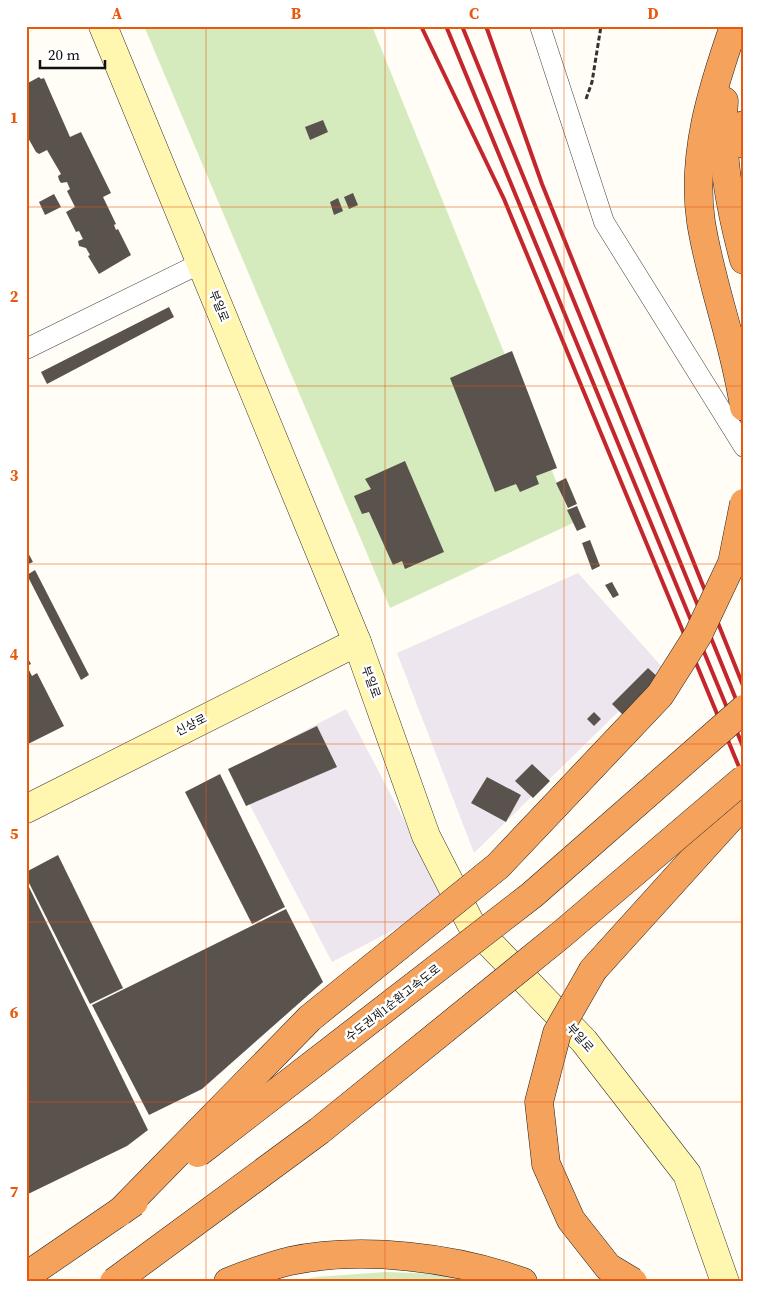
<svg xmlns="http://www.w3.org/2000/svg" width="770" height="1308" viewBox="0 0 770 1308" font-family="'Source Serif 4','Noto Sans KR',serif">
<rect width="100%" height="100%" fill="#fffdf5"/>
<g fill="#eee6ef">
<path d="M578 573 663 668 474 853 397 653Z"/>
<path d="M346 709 447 902 332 962 231 769Z"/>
</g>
<g fill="#d5ebbd">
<path d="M144 26H372L573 523 390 608Z"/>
<path d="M386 1272 437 1274 479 1282H293L316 1277Z"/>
</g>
<g fill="#5a524d">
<path d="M39 77 41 79 44 78 70 137 81 132 111 193 103 197 116 224 114 225 116 230 118 229 131 255 99 274 88 256 90 255 86 248 79 246 78 241 83 239 79 231 76 232 66 212 75 207 67 191 70 189 67 182 61 183 59 180 58 176 61 174 47 150 39 154 36 152 27 136 29 135 26 129V84Z"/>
<path d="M323 120 328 132 310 140 305 127Z"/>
<path d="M353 193 358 205 349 209 344 197Z"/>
<path d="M54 194 61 207 45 215 39 202Z"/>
<path d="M338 198 343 211 334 215 330 202Z"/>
<path d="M169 307 174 317 47 384 41 372Z"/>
<path d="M512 351 557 468 536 476 539 484 520 492 516 484 495 492 450 378Z"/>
<path d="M405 461 444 552 405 569 402 561 393 565 369 512 362 514 354 496 371 489 365 479Z"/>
<path d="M566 478 577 504 568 508 556 483Z"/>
<path d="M577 506 586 527 577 531 567 510Z"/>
<path d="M590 540 600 566 592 570 582 543Z"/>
<path d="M26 549 33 562 26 565Z"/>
<path d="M35 570 89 675 81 680 27 575Z"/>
<path d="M612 582 619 595 613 598 605 585Z"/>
<path d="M26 655 31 664 27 666 32 676 37 673 64 726 26 745Z"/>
<path d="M648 668 659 678 623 715 612 704Z"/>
<path d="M594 712 601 719 594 726 587 719Z"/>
<path d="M317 726 337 767 246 806 228 769Z"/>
<path d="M532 764 550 781 533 798 515 781Z"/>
<path d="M220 774 285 907 252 924 185 792Z"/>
<path d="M487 777 521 795 506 822 471 803Z"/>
<path d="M58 855 123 988 90 1004 26 877V872Z"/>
<path d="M26 881 148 1130 127 1146 26 1195Z"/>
<path d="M286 909 323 982 202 1089 149 1115 92 1005Z"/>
</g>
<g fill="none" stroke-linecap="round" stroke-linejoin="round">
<defs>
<g id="street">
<path d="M540 26 604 222 744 447"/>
<path d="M26 349 201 263"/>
</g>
<g id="secondary">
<path d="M103 26 357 642 426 836 471 924 584 1041 687 1174 725 1282"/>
<path d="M26 809 357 642"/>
</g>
<g id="highway">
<path d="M734 26C712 89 691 155 701 222 711 285 735 344 744 407"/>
<path d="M724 101C720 155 730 208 744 260"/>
<path d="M744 125V144"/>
<path d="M593 970 744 803"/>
<path d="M228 1282C248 1274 269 1266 290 1261 362 1246 454 1257 523 1282"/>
</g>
</defs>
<use href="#street" stroke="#444" stroke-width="21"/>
<use href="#secondary" stroke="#333" stroke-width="29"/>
<use href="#highway" stroke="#222" stroke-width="29"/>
<path stroke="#333" stroke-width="3" stroke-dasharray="5 2.5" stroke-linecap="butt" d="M586 99 592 82 601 26"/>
<use href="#street" stroke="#fff" stroke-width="20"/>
<use href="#secondary" stroke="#fff6b0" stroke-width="28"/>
<use href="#highway" stroke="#f5a25d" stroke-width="28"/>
<g stroke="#c4262e" stroke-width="4">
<path d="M421 26 504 199 744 779"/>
<path d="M446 26 744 749"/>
<path d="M462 26 744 719"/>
<path d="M486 26 542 184 744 688"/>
</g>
<defs>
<g id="highway-bridge">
<path d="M593 970 557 1033 539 1102 546 1164 571 1220 608 1267 633 1282"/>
<path d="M198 1153 532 895 744 709"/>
<path d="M119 1213 310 1018 498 866 660 695 698 635 732 563 744 503"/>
<path d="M26 1276 134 1202"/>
<path d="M114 1282 319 1131 562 934 744 779"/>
</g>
</defs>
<use href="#highway-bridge" stroke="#222" stroke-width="29" stroke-linecap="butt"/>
<use href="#highway-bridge" stroke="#f5a25d" stroke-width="28"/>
</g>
<path fill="none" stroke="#e8590c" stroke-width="1" stroke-opacity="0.55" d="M206 26V1282M385 26V1282M564 26V1282M26 207H744M26 386H744M26 564H744M26 744H744M26 922H744M26 1102H744"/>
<g text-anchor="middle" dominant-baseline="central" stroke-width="5" stroke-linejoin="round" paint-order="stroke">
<g font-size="12" fill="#111" stroke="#fff">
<text transform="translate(219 306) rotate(68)">부일로</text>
<text transform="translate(371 682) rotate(70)">부일로</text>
<text transform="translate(191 725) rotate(-27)">신상로</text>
<text transform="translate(393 1003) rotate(-38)">수도권제1순환고속도로</text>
<text transform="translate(580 1038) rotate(48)">부일로</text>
</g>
</g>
<rect width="770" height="1308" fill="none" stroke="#ffffff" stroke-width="55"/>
<path d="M40 60v8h65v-8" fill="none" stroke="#111111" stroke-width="2.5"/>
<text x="48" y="60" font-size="15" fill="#111111" stroke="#ffffff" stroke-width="4" paint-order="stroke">20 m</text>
<rect x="28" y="28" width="714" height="1252" fill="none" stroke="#e8590c" stroke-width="2"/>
<g font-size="16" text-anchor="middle" font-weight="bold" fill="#e8590c">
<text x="117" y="19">A</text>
<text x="296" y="19">B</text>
<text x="474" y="19">C</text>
<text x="653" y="19">D</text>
<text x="14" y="123">1</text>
<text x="14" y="302">2</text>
<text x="14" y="481">3</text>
<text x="14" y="660">4</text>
<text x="14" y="839">5</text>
<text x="14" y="1018">6</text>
<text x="14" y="1197">7</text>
</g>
</svg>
